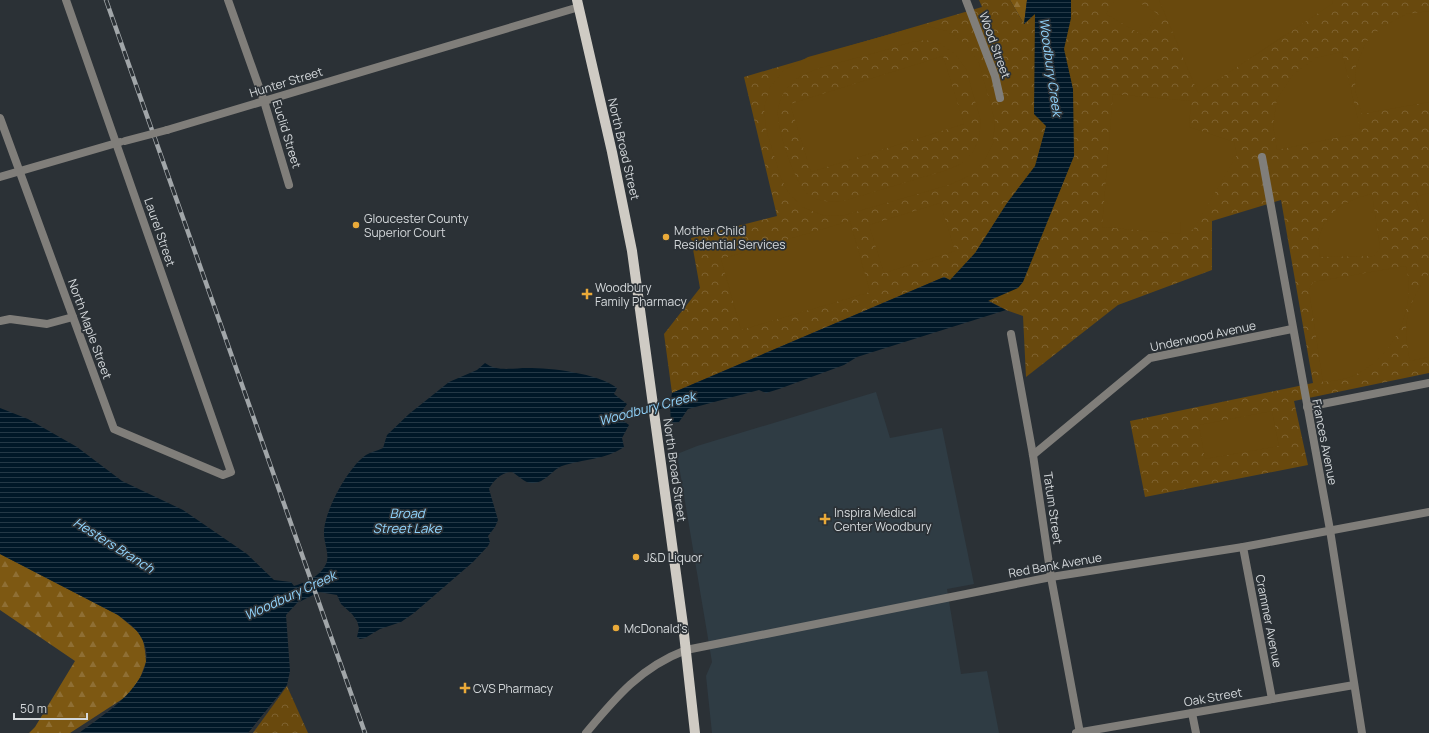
<svg xmlns="http://www.w3.org/2000/svg" width="1429" height="733" viewBox="0 0 1429 733" font-family="Manrope,sans-serif">
<defs>
<pattern id="forest-firs" width="22" height="20" patternUnits="userSpaceOnUse"><rect width="22" height="20" fill="#7d5812"/><path d="M5 1l3.5 6h-7zM16 11l3.5 6h-7z" fill="#8f6f34"/></pattern>
<pattern id="park-crowns" width="20" height="18" patternUnits="userSpaceOnUse"><rect width="20" height="18" fill="#69490d"/><path d="M2 6a3 3 0 1 1 6 0M12 15a3 3 0 1 1 6 0" fill="none" stroke="#7e6230"/></pattern>
<pattern id="water-rules" width="6" height="5" patternUnits="userSpaceOnUse"><rect width="6" height="5" fill="#001727"/><path d="M0 2.5h6" fill="none" stroke="#243846"/></pattern>
</defs>
<rect width="100%" height="100%" fill="#2b3136"/>
<path fill="#2f3c44" d="M876 392 890 438 942 428 974 584 947 589 961 674 987 671 999 733H712L706 676 712 662 677 454 697 446Z"/>
<g fill="url(#forest-firs)">
<path d="M1010 0H1027L1024 24Z"/>
<path d="M0 554 118 615 137 631 143 640 145 651 146 662 140 678 127 696 70 733H29L35 727 75 661 0 610Z"/>
</g>
<g fill="url(#park-crowns)">
<path d="M979 0H1010L1024 24 1049 0H1429V373L1294 401 1308 465 1145 497 1130 421 1313 383 1281 200 1212 221V270L1118 305 1026 377 1023 316 1006 310 944 277 672 393 664 334 700 288 691 238 777 216 744 77 982 7Z"/>
<path d="M287 686 308 733H253Z"/>
</g>
<g fill="#69490d" fill-rule="evenodd">
<path d="M1115 0H1135L1158 14 1144 36 1106 14Z"/>
<path d="M1159 0H1333L1332 4 1198 93Z"/>
<path d="M1429 11V102L1362 114 1355 90 1356 66 1366 42 1382 27 1406 14Z"/>
<path d="M927 26 947 31 967 45 979 63 995 121 993 143 984 161 969 176 949 185 845 215 825 216 802 207 788 192 781 178 766 129 764 108 770 87 784 70 808 57 909 29ZM926 40 941 44 956 55 966 69 981 122 979 139 973 152 961 164 944 171 843 201C831 202 820 202 810 196 795 186 776 127 778 110 779 99 786 87 794 81 808 70 827 66 845 61 867 55 889 49 912 42Z"/>
<path d="M1342 52 1360 128 1355 134 1277 150 1273 125 1277 99 1293 75 1315 58Z"/>
<path d="M943 56 964 124 811 172 790 104Z"/>
<path d="M1113 94 1191 101 1189 127 1234 142 1237 155 1193 230 1181 222 1180 234 1102 227Z"/>
<path d="M1429 193V230L1421 215 1415 197Z"/>
<path d="M1372 194 1380 248 1374 256 1320 257C1320 251 1318 243 1319 238 1325 211 1348 199 1372 194Z"/>
<path d="M940 203 955 251 884 273 869 225Z"/>
<path d="M850 221 870 292 741 330 721 259Z"/>
<path d="M1406 266C1417 311 1393 360 1350 377 1342 380 1331 381 1323 382L1309 290 1313 282Z"/>
<path d="M1429 274V357L1410 361C1405 333 1403 320 1416 294 1420 287 1423 280 1429 274Z"/>
<path d="M1272 411 1279 446 1205 459 1199 425Z"/>
</g>
<g fill="url(#water-rules)">
<path d="M1027 0H1071V18L1064 49 1073 89 1074 156 1023 282 1018 288 988 301 1006 310 857 357 844 365 779 389 766 393 759 390 688 409 679 422 671 423 670 405 672 393 944 277 950 280 975 253 1007 203 1035 166 1046 126 1034 114 1035 14 1024 24Z"/>
<path d="M485 363C497 372 513 368 527 368 552 368 597 373 617 388L614 394 627 404 618 417 629 425 622 438 624 447C605 460 583 459 562 466 552 470 545 483 533 483 525 484 518 475 512 472 502 472 493 481 489 489L498 520 495 527 488 536 490 542 488 546 473 562 414 613 401 622 380 629 365 638 360 639 357 637 359 628 357 621 352 614 341 604 337 595 319 592 297 603 286 615 290 671 287 685 248 733H79C105 714 163 678 142 639 137 628 127 622 118 615L0 554V408L28 419 77 447 122 481 183 510 247 554 274 580 291 582 294 586C306 582 320 577 326 564 330 555 324 543 324 534 323 513 348 467 366 455 371 452 377 451 383 448L387 435 409 414 449 382 477 370Z"/>
</g>
<g fill="none" stroke-linecap="round" stroke-linejoin="round">
<path stroke="#001727" stroke-width="3" d="M614 418 670 405"/>
<g stroke="#807e7a" stroke-width="8">
<path d="M228 0 264 101 289 185"/>
<path d="M966 0 995 76 1000 98"/>
<path d="M0 118 114 429 223 475 231 472 66 0"/>
<path d="M167 130 579 7"/>
<path d="M1262 157 1330 530 1362 733"/>
<path d="M0 177 120 142"/>
<path d="M0 321 10 319 47 324 73 317"/>
<path d="M1011 334 1033 455 1051 577 1080 733"/>
<path d="M1307 407 1429 383"/>
<path d="M1033 455 1150 358 1292 329"/>
<path d="M1243 547 1272 699"/>
<path d="M1192 713 1196 733"/>
<path d="M1076 733 1354 685"/>
</g>
<path stroke="#807e7a" stroke-width="8" d="M586 733C616 697 641 667 686 650L1051 577 1243 547 1429 512"/>
<path stroke="#cfcbc4" stroke-width="10" d="M577 0 612 152 632 251 683 625 695 733"/>
<defs>
<path id="rail" d="M106 0 365 733"/>
</defs>
<use href="#rail" stroke="#a1a6a9" stroke-width="4.5"/>
<use href="#rail" stroke="#2b3136" stroke-width="3" stroke-dasharray="9" stroke-linecap="butt"/>
<path stroke="#807e7a" stroke-width="8" d="M125 141 167 130"/>
</g>
<g fill="#eaaa39" stroke="#2b3136" stroke-width="1.5">
<circle cx="356" cy="225" r="4"/>
<circle cx="666" cy="237" r="4"/>
<path d="M585 288h4v4h4v4h-4v4h-4v-4h-4v-4h4z"/>
<path d="M823 513h4v4h4v4h-4v4h-4v-4h-4v-4h4z"/>
<circle cx="636" cy="557" r="4"/>
<circle cx="616" cy="628" r="4"/>
<path d="M463 682h4v4h4v4h-4v4h-4v-4h-4v-4h4z"/>
</g>
<g text-anchor="middle" dominant-baseline="central" stroke-width="3.5" stroke-linejoin="round" paint-order="stroke">
<g font-size="12" fill="#d4d8db" stroke="#2b3136">
<text transform="translate(995 45) rotate(70)">Wood Street</text>
<text transform="translate(286 82) rotate(-17)">Hunter Street</text>
<text transform="translate(287 134) rotate(73)">Euclid Street</text>
<text transform="translate(624 149) rotate(77)">North Broad Street</text>
<text transform="translate(160 232) rotate(71)">Laurel Street</text>
<text transform="translate(90 329) rotate(70)">North Maple Street</text>
<text transform="translate(1203 336) rotate(-12)">Underwood Avenue</text>
<text transform="translate(1325 442) rotate(79)">Frances Avenue</text>
<text transform="translate(675 470) rotate(82)">North Broad Street</text>
<text transform="translate(1053 508) rotate(82)">Tatum Street</text>
<text transform="translate(1055 565) rotate(-10)">Red Bank Avenue</text>
<text transform="translate(1269 621) rotate(79)">Crammer Avenue</text>
<text transform="translate(1213 697) rotate(-10)">Oak Street</text>
</g>
<g font-size="12" fill="#d4d8db" stroke="#2b3136" text-anchor="start">
<text x="364" y="218">Gloucester County<tspan x="364" dy="14">Superior Court</tspan></text>
<text x="674" y="230">Mother Child<tspan x="674" dy="14">Residential Services</tspan></text>
<text x="595" y="287">Woodbury<tspan x="595" dy="14">Family Pharmacy</tspan></text>
<text x="834" y="512">Inspira Medical<tspan x="834" dy="14">Center Woodbury</tspan></text>
<text x="644" y="557">J&amp;D Liquor</text>
<text x="624" y="628">McDonald's</text>
<text x="473" y="688">CVS Pharmacy</text>
</g>
<g font-size="13" font-style="italic" fill="#92d5fe" stroke="#2b3136">
<text transform="translate(1051 67) rotate(82)">Woodbury Creek</text>
<text transform="translate(647 408) rotate(-15)">Woodbury Creek</text>
<text x="407" y="513">Broad<tspan x="407" dy="15">Street Lake</tspan></text>
<text transform="translate(114 545) rotate(32)">Hesters Branch</text>
<text transform="translate(290 595) rotate(-25)">Woodbury Creek</text>
</g>
</g>
<path d="M14 713v6h73v-6" fill="none" stroke="#d4d8db" stroke-width="2"/>
<text x="20" y="713" font-size="12" fill="#d4d8db" stroke="#2b3136" stroke-width="3" paint-order="stroke">50 m</text>
</svg>
